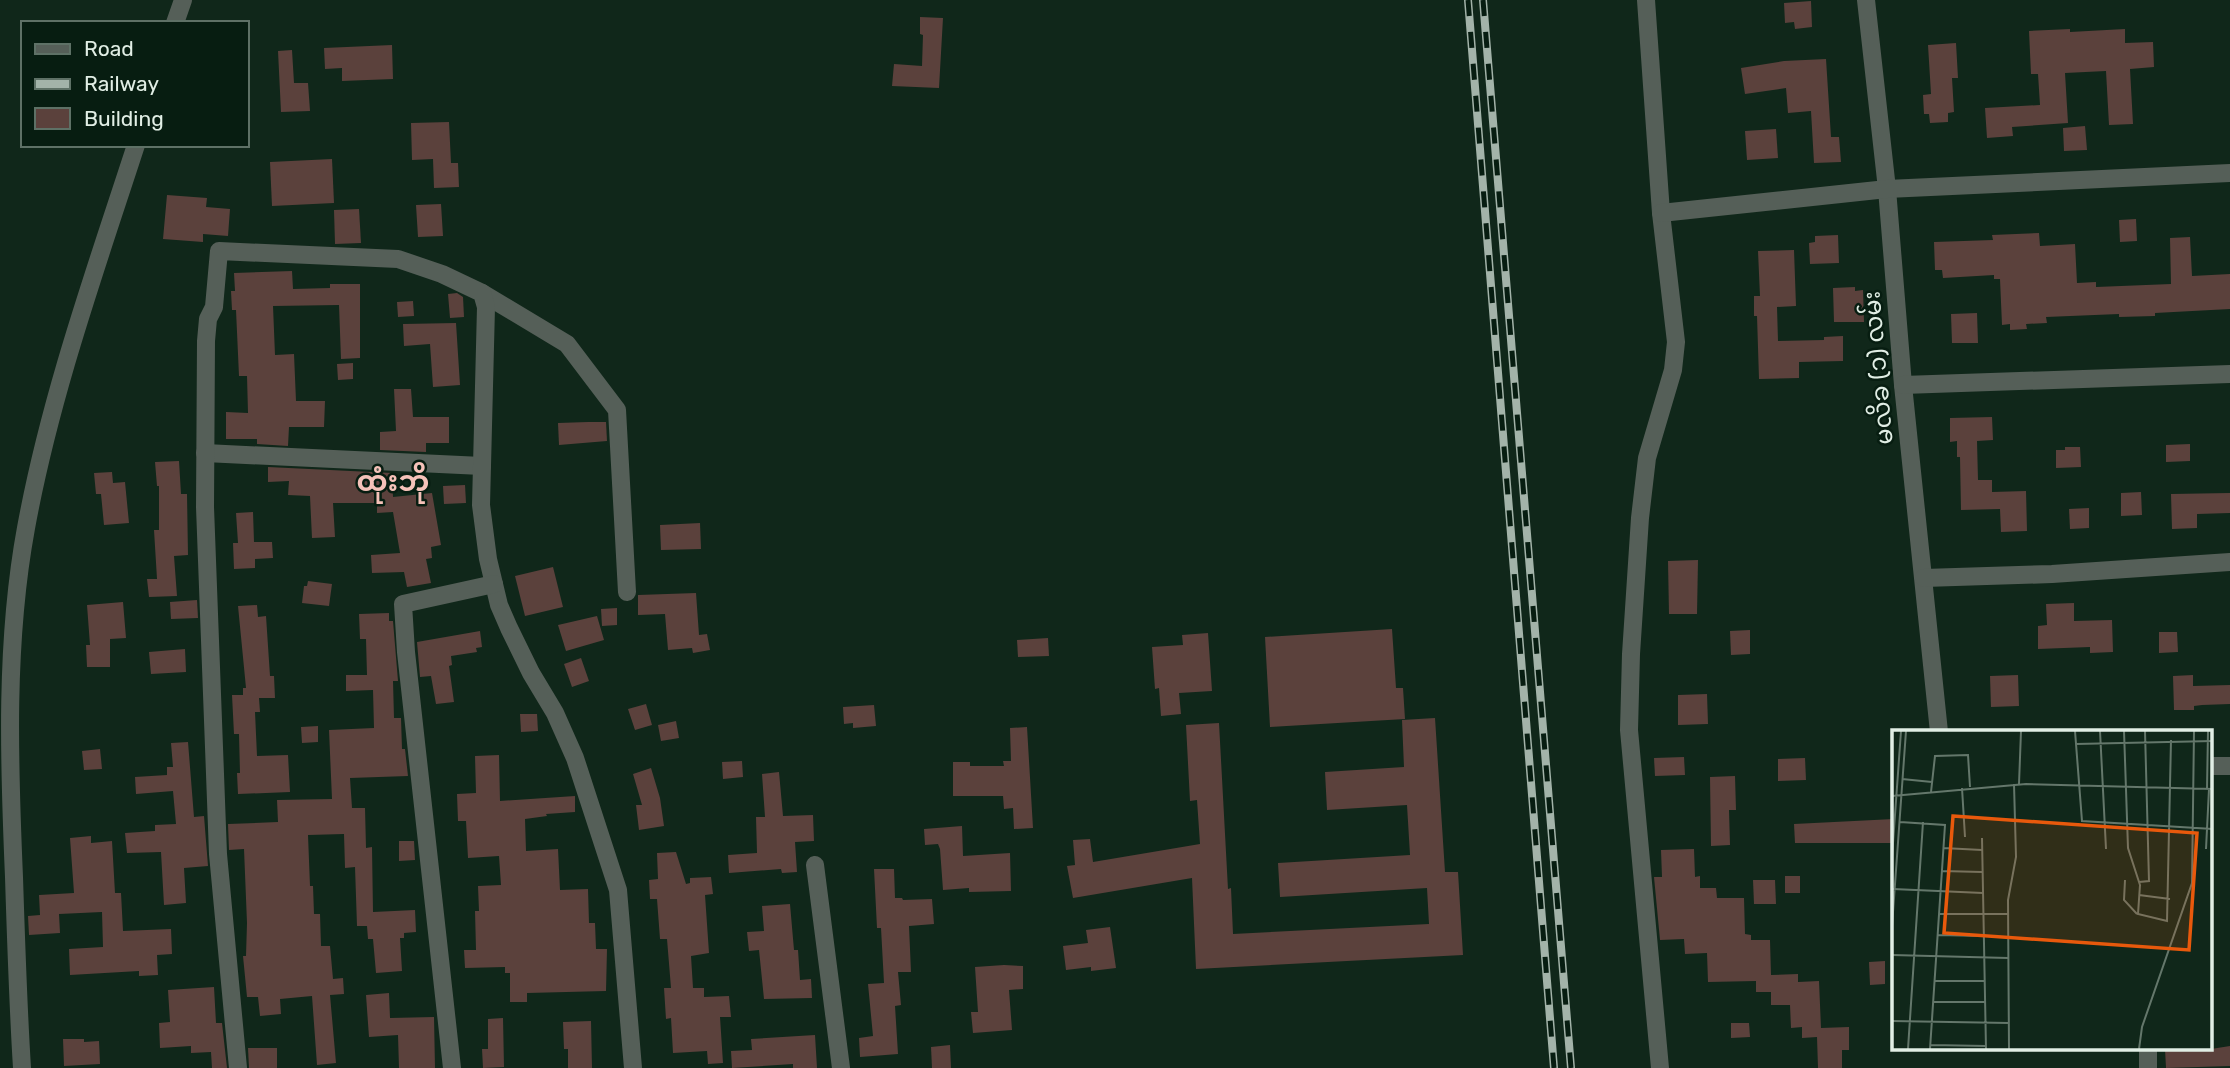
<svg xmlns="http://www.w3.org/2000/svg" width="2230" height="1068" viewBox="0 0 2230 1068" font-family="Rubik,'Noto Sans Myanmar',sans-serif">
<rect width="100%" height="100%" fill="#10271a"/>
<g fill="#5b413c">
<path d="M1811 1 1812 27 1795 29 1794 22 1785 23 1784 3Z"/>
<path d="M920 17 943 18 939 88 892 86 894 64 922 66 923 35 920 34Z"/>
<path d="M2070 29V32L2125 29V43L2153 42 2154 67 2130 69 2133 124 2109 125 2106 71 2065 73 2068 123 2012 127 2013 136 1987 138 1985 108 2040 105 2038 74H2031L2029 31Z"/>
<path d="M1956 43 1958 78H1952L1954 112 1948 113V122L1930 123 1929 114H1924L1923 95 1931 94 1928 45Z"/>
<path d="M392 45 393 79 342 81V68L325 69 324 48Z"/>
<path d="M292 50 294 83H308L310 111 281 112 278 51Z"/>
<path d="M1826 59 1831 137H1839L1841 162 1814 163 1811 111 1788 113 1786 88 1745 94 1741 68 1784 61Z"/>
<path d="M449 122 451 163H458L459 187 434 188 433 159 412 160 411 123Z"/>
<path d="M2085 126 2087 150 2064 151 2063 128Z"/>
<path d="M1776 129 1778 158 1747 160 1745 131Z"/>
<path d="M332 159 334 203 272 206 270 162Z"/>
<path d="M167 195 207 198 206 207 230 209 228 236 203 234V242L163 239Z"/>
<path d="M441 204 443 236 418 237 416 205Z"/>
<path d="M359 209 361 243 335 244 334 210Z"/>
<path d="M2136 219 2137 241 2120 242 2119 220Z"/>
<path d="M2039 233 2040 246 2075 244 2077 283 2096 282V287L2171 284 2170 238 2190 237 2192 276 2230 274V309L2155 313V316L2119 317V314L2046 317 2047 323 2026 324 2027 329 2010 330V324L2002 325 2000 279H1994V275L1943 278 1942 270H1935L1934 242 1993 240 1992 235Z"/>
<path d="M1838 235 1839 263 1810 264 1809 243 1815 242V236Z"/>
<path d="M1794 250 1796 306 1777 307 1778 341 1824 340V337L1843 336V361L1799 362V378L1759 379 1757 316H1754V296H1760L1758 251Z"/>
<path d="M292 271 293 289 330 288V284H360V358L341 359 339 305 273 306 275 355 294 354 296 401H325L324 427H289L288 446 257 444V439H226V412L248 413 247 376H239L236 310H232L231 291H235L234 273Z"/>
<path d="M1855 287V291L1863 290 1864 322H1834L1833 288Z"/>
<path d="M457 293 463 297 464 317 450 318 448 294Z"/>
<path d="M413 301 414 316 398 317 397 302Z"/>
<path d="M1977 313 1978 343H1952L1951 314Z"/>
<path d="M456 323 460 385 433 387 430 344 404 346 403 324Z"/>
<path d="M353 363V379L338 380 337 364Z"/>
<path d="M394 389H411L413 417H449V443H426V452L380 450V432L396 431Z"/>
<path d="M1992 417 1993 440 1977 441 1978 480H1992V492L2026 491 2027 531 2001 532 2000 509 1961 510 1960 457H1957V441L1950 442V418Z"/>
<path d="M588 422H606L607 441 559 445 558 423Z"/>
<path d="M2190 444V461L2166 462V445Z"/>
<path d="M2065 447H2080L2081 467 2056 468V450H2065Z"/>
<path d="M179 461 181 494H187L188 555 174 556 177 596 149 597 147 579H157L154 530H159V486H157L155 462Z"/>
<path d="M268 467 392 473 393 497 432 493 441 545 431 547 432 558 426 559 431 583 407 587 404 572 372 573 371 555 400 553 393 512 377 513V503H333L335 537 312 538 310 496 288 495 289 481 268 482Z"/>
<path d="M112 472 113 483 125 482 129 523 104 525 101 494H96L94 473Z"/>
<path d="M465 485 466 503 444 504 443 486Z"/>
<path d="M2141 492 2142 515 2121 516V493Z"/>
<path d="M2230 493V513L2197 514V528L2172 529 2171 494Z"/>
<path d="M2089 508V528L2070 529 2069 509Z"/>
<path d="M253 512 254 542H272L273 558 255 559V568L234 569 233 543H238L236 513Z"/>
<path d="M700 523 701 549 661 550 660 525Z"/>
<path d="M1698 560 1697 614H1669L1668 561Z"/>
<path d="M553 567 563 607 525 616 515 576Z"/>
<path d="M308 581 332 584 329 606 302 603 304 586H307Z"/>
<path d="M696 593 699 635 707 634 710 650 693 653 692 648 668 650 665 614 638 615V595Z"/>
<path d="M197 600 198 618 171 619 170 602Z"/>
<path d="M123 602 126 638 110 639V667H87L86 645H90L87 605Z"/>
<path d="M2074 603V621L2112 620 2113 652 2090 653V647L2038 649V626L2047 625 2046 604Z"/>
<path d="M257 605 258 617 266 616 270 676H274L275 698H259L260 712H255L257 756 288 755 290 792 238 794 237 773H240L239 734H234L232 695H243V688H246L238 606Z"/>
<path d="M617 608V625L602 626 601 609Z"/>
<path d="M389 613V621H393L398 681H393L394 718H401L402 749H405L408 776 350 778 352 808H365L366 848 372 847 373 912 415 910 416 932 404 933V938H400L402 971 376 973 373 939H368L367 926H357L355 867 345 868 344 834 308 835 310 886H313L314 914H320L321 946H330L333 979 343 978 344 994 330 995 336 1063 317 1065 312 996 280 999 281 1014 260 1016 258 997H247L243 956H246L247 923 244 849 229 850 228 824 278 822 277 800 332 799 329 730 374 728 373 690 346 691V675H367L366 639H360L359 614Z"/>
<path d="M597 616 604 640 566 651 558 625Z"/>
<path d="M1392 629 1396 688H1403L1405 719 1270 727 1265 637Z"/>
<path d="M1750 630V654L1731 655 1730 631Z"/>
<path d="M480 631 482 647 476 648 477 652 451 656 452 665 449 666 454 702 436 704 431 676 420 677 417 642Z"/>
<path d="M2159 632H2177L2178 652 2159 653Z"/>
<path d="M1208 633 1212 691 1179 693 1181 714 1161 716 1159 688 1155 689 1152 647 1183 645 1182 635Z"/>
<path d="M1048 638 1049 656 1018 657 1017 640Z"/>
<path d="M185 649 186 672 151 674 149 652Z"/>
<path d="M581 658 589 681 572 687 564 664Z"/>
<path d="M2018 675 2019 706 1991 707 1990 676Z"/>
<path d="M2193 675V686L2230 685V704L2202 705 2194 706V710H2174L2173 676Z"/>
<path d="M1707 694 1708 724 1678 725V695Z"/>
<path d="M646 704 652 725 635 730 628 709Z"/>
<path d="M874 705 876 726 853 728V723L844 724 843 707Z"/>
<path d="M520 714H537L538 731 521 732Z"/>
<path d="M1435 718 1445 872H1458L1463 955 1196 969 1192 878 1073 898 1067 866 1075 865 1073 840 1090 839 1093 862 1200 844 1197 800 1190 801 1186 725 1219 723 1228 889 1231 888 1233 934 1429 924 1427 888 1280 897 1278 863 1410 855 1407 805 1327 810 1325 772 1404 767 1402 720Z"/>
<path d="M676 721 679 738 661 741 658 725Z"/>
<path d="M318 726V742L302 743 301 727Z"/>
<path d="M1027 727 1033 828 1014 829 1013 808 1004 809 1003 796H953V762H970V766H1004L1003 761H1011L1010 728Z"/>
<path d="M188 742 194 817 204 816 208 866 184 868 186 903 164 905 161 852 127 853 125 833 155 831V825L176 824 173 791 136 794 135 777 167 775V767H173L171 743Z"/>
<path d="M100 749 102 769 84 770 82 751Z"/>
<path d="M499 755 500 801 575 796V812L546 814 547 816 525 819 526 851 558 849 560 890 588 889 589 923H595L596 949H607L606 991 527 993V1002H510V973H505V967L465 968 464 950H476L475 911H479L478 886 501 885 499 856 468 858 466 821H458L457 794 476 793 475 756Z"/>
<path d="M1684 757 1685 775 1655 776 1654 758Z"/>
<path d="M1805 758 1806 780 1778 781V759Z"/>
<path d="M742 761 743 777 723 779 722 762Z"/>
<path d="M651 768 660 798 664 826 639 830 636 805H642L633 774Z"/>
<path d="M779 772 783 816 813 815 814 841 795 842 797 872 782 873 781 869 729 873 728 855 757 853 756 817H765L762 774Z"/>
<path d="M1735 776 1736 810H1729L1730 845 1711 846 1710 777Z"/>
<path d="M1894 819V843H1795L1794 824Z"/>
<path d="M962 826 963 856 1010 853 1011 891 969 892V888L943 890 940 849 938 844 925 845 924 829Z"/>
<path d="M91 836V843L112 841 115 893H121L123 931 171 929 172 954 157 955 158 975 139 976V971L70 975 69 949 103 947 102 912 59 914 60 933 29 935 28 916 40 915 39 895 74 893 70 838Z"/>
<path d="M399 841H414L415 860 399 861Z"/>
<path d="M1694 849 1695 877 1700 876V888H1716L1717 898H1744L1745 934 1751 935V940H1770L1771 975 1798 974V982L1819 981 1821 1028 1849 1027V1050H1842V1068H1818L1817 1037 1802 1038V1027L1791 1028 1790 1005H1771V992H1756V981L1708 982 1707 953 1685 954 1684 939 1660 940 1654 877H1662L1661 850Z"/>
<path d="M676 852 686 884 690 883V878L711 877 713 894 705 895 709 953 691 956 693 988H704V997L729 996 731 1017H720L723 1063 708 1064 707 1051 673 1053 671 1018 666 1019 664 988H671L667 939H660L657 899H650L649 880 658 879 657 853Z"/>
<path d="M874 869H894L895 898H902L903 900 932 899 934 924 909 926 911 972H898L901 1005 895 1006 898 1054 860 1057 859 1038 873 1036 868 984 884 983 881 928H877Z"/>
<rect x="1785" y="876" width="15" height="17"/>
<path d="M1753 880H1775L1776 904H1754Z"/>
<path d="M790 904 794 950H798L800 980 811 979 812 998 764 999 759 950 749 951 747 932 764 931 762 906Z"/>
<path d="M1110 927 1116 968 1091 971V967L1066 970 1063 946 1088 943 1086 930Z"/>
<path d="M1885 961V984L1870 985 1869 962Z"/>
<path d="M1004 965 1023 966V989L1009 990 1012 1030 973 1033 971 1012H978L975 967Z"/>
<path d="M214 987 216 1023H222L227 1068H212L211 1052 191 1053V1046L160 1048 159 1023 170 1022 168 990Z"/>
<path d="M389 993 390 1018 434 1017 435 1068H399L398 1035 369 1037 366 995Z"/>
<path d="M503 1018 504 1067 483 1068 482 1049H488V1019Z"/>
<path d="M591 1021 592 1068H568V1049H564L563 1022Z"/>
<path d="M1731 1023H1749L1750 1037 1731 1038Z"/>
<path d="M815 1035 817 1068H793V1064L732 1068 731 1051 752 1050 751 1039Z"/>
<path d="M63 1039H84V1042L99 1041 100 1064 64 1066Z"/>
<path d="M950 1045 951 1068H932L931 1047Z"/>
<path d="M2230 1046V1066L2166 1068 2165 1049H2211Z"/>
<path d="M248 1048H277V1068H249Z"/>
</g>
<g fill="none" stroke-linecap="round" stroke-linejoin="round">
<g stroke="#555f58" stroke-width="18">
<path d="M1646 0 1661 213 1676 342 1673 370 1647 458 1640 518 1631 654 1629 730 1660 1068"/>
<path d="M1866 0 1887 189 1903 385 1939 732"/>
<path d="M175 23 183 0"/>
<path d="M1661 213 1887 189 2230 173"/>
<path d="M482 293 567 344 617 410 627 592"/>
<path d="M1903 385 2230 374"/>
<path d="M205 453 482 466"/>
<path d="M1924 578 2052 574 2230 562"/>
<path d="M2211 766H2230"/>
<path d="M815 865 841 1068"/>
<path d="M2148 1049V1068"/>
<path d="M22 1068C18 1004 16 941 14 877 9 761 5 642 26 528 50 397 95 271 136 145"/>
<path d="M238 1068 218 854 205 507 206 341 208 319 214 307 219 251 398 259 442 274 482 293 486 307 481 505 488 559 499 605 509 628 531 673 555 713 575 758 618 890 633 1068"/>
<path d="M452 1068 406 652 403 604 494 584"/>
</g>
<defs>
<g id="rail">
<path d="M1468 0 1554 1068"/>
<path d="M1483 0 1571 1068"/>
</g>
</defs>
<use href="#rail" stroke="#a3b3a9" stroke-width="8"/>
<use href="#rail" stroke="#071d11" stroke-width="5" stroke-dasharray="16" stroke-linecap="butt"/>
</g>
<g text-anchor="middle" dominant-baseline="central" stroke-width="5" stroke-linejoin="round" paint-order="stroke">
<g font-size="24" fill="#e1eee5" stroke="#071d11">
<text transform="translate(1878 368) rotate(-95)">မလိခ (၁) လမ်း</text>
</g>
<g font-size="28" font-weight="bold" fill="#f5c2b9" stroke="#071d11">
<text x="393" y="481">ထုံးဘို</text>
</g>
</g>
<g transform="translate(1892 730)">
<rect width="320" height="320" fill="#10271a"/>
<path fill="none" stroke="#64776b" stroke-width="2" d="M183 1 190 91 321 99M208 1 214 119M232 1 236 118 248 155 246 184 275 191 279 10M184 14 321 11M10 49 40 52M127 54 129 1M70 58 73 107M315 59 316 1M39 62 43 26 76 25 78 57M0 66 134 54 321 59M8 92 53 95 38 319M90 108 94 319M51 118 90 120M314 119 317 59M0 127 9 1M50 141 90 142M233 150 232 170 245 184M247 152 257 151 253 1M1 159 91 163M247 165 278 169M47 184H116M0 196 14 1M46 205 92 206M0 225 116 228M43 251H93M41 272H93M0 291 117 293M39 315 94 316M16 319 31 92M117 319 116 170 124 127 122 54M247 319 250 297 300 153 302 1"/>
<path fill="#e8590c" fill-opacity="0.15" stroke="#e8590c" stroke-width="3.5" d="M61 86 305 103 297 220 52 203Z"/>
<rect width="320" height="320" fill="none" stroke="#e1eee5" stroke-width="3.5"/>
</g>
<rect x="21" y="21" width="228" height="126" fill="#071d11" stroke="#5e7166" stroke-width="2"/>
<rect x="35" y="44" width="35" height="10" fill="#555f58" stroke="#5e7166" stroke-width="2"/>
<text x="84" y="56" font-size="21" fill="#e1eee5">Road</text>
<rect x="35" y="79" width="35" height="10" fill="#a3b3a9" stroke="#5e7166" stroke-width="2"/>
<text x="84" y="91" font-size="21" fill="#e1eee5">Railway</text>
<rect x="35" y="108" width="35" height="21" fill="#5b413c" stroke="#5e7166" stroke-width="2"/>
<text x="84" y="126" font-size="21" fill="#e1eee5">Building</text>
</svg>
